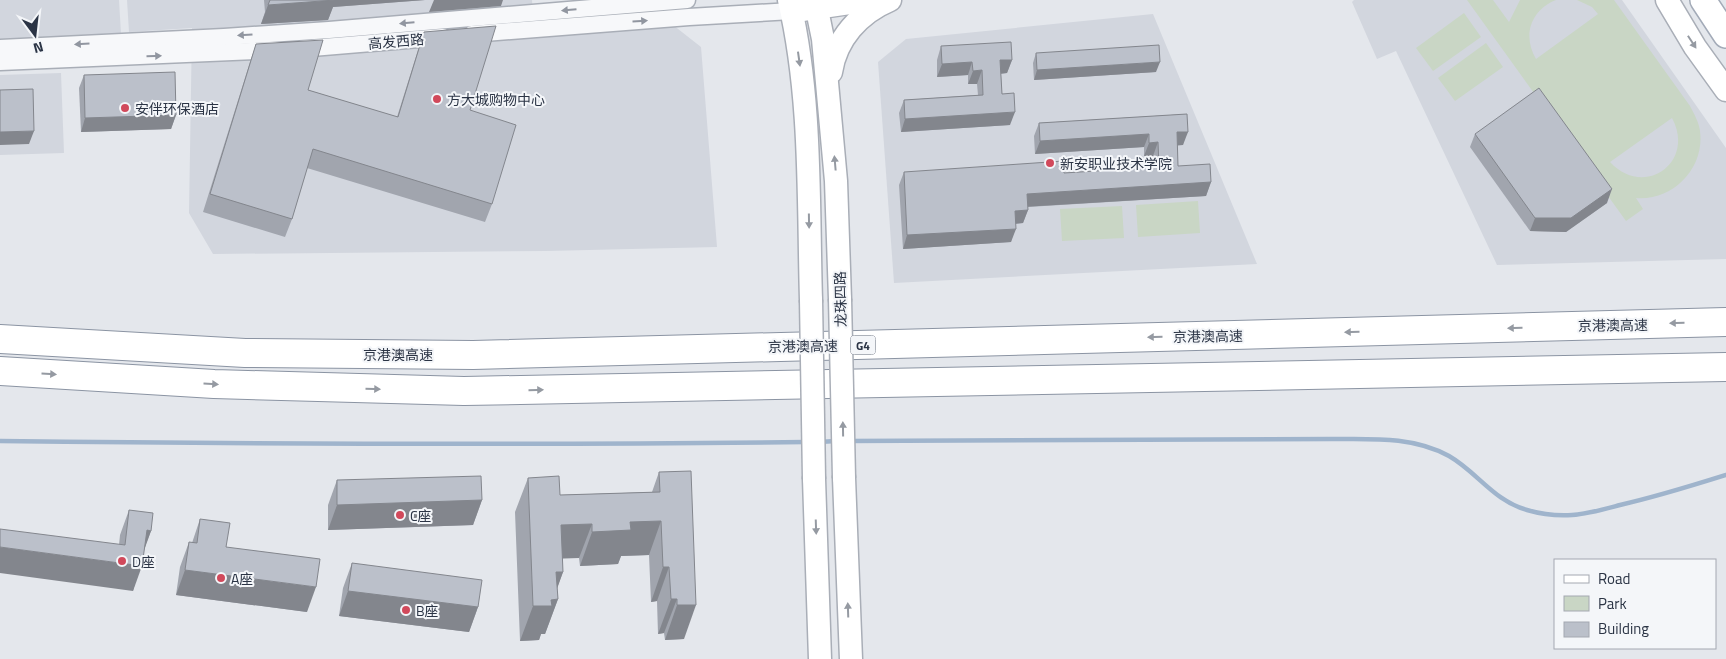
<svg xmlns="http://www.w3.org/2000/svg" width="1726" height="659" viewBox="0 0 1726 659" font-family="'Titillium Web','Noto Sans SC',sans-serif">
<rect width="100%" height="100%" fill="#e4e7ec"/>
<g fill="#d2d6de">
<path d="M0 0H119L121 34 0 40Z"/>
<path d="M127 0H532L534 33 673 25 701 47 717 247 546 251 213 254 189 213 192 28 129 32Z"/>
<path d="M1354 0H1622L1726 148V259L1497 265 1396 51 1377 59 1352 2Z"/>
<path d="M1153 14 1257 264 894 283 878 62 906 39Z"/>
<path d="M61 73 64 153 0 155V75Z"/>
</g>
<g fill="#c9d6c5" fill-rule="evenodd">
<path d="M1467 0H1493L1509 22 1520 0H1556C1531 10 1522 35 1536 59L1598 14 1592 7 1577 0H1614L1690 106C1694 114 1699 122 1700 131 1705 168 1673 201 1636 198L1643 209 1626 221ZM1672 118C1696 162 1644 199 1610 162Z"/>
<path d="M1464 13 1481 37 1433 71 1416 48Z"/>
<path d="M1486 43 1503 67 1455 101 1438 78Z"/>
<path d="M1198 201 1200 233 1138 237 1136 205Z"/>
<path d="M1122 206 1124 238 1062 241 1060 209Z"/>
</g>
<g fill="none" stroke-linecap="round" stroke-linejoin="round">
<g stroke="#9fb4cc" stroke-width="4.5">
<path d="M0 441C269 444 537 445 806 442"/>
<path d="M849 441 1331 439C1371 439 1413 436 1449 456 1477 472 1494 501 1527 510 1541 514 1557 516 1572 515 1588 514 1605 509 1620 505 1656 497 1691 486 1726 475"/>
<path d="M819 442 836 441"/>
</g>
<defs>
<g id="minor">
<path d="M472 34 689 17 792 11"/>
<path d="M0 48 224 37 329 30 687 0"/>
<path d="M300 49 443 37"/>
<path d="M0 62 276 50"/>
</g>
<g id="secondary">
<path d="M789 0C812 98 808 201 811 300"/>
<path d="M815 0 823 39 836 181 840 299"/>
<path d="M1667 0 1695 47 1726 90"/>
<path d="M802 10 870 0"/>
<path d="M831 72C836 39 859 13 890 0"/>
<path d="M844 478 851 659"/>
<path d="M814 479 820 659"/>
</g>
<path id="primary" d="M1703 0 1726 35"/>
<g id="motorway">
<path d="M0 339 245 353 473 355 1726 322"/>
<path d="M0 371 214 384 464 391 1726 367"/>
</g>
</defs>
<use href="#minor" stroke="#a9aeb7" stroke-width="19"/>
<use href="#secondary" stroke="#a9aeb7" stroke-width="25"/>
<use href="#primary" stroke="#a3abb8" stroke-width="28"/>
<use href="#motorway" stroke="#8b94a3" stroke-width="30"/>
<use href="#minor" stroke="#f7f8fa" stroke-width="16"/>
<use href="#secondary" stroke="#fff" stroke-width="22"/>
<use href="#primary" stroke="#fff" stroke-width="25"/>
<use href="#motorway" stroke="#fff" stroke-width="28"/>
<defs>
<g id="secondary-bridge">
<path d="M840 299 844 478"/>
<path d="M811 300 814 479"/>
</g>
</defs>
<use href="#secondary-bridge" stroke="#a9aeb7" stroke-width="25" stroke-linecap="butt"/>
<use href="#secondary-bridge" stroke="#fff" stroke-width="22"/>
</g>
<g fill="#a1a5ae">
<path d="M264 0H425L333 7 328 20 261 24 265 12Z"/>
<path d="M424 32 470 110 492 204 485 222 307 168 292 219 285 237 203 212 250 62 256 44 308 90 397 117 418 50Z"/>
<path d="M941 46 1012 60 1007 73 1001 74 1002 94 1010 125 901 132 899 113 904 100 978 95 977 84H968V75L937 77V60Z"/>
<path d="M1036 53 1156 72 1034 80 1033 63Z"/>
<path d="M84 75 176 115 171 129 81 132 79 88Z"/>
<path d="M1187 114 1183 145H1177L1178 166 1211 182 1206 196 1028 207V210L1023 223 1015 224 1011 242 903 249 899 185 904 172 1064 173 1154 167 1153 156H1144V147L1035 154 1034 136 1039 123Z"/>
<path d="M1475 134 1607 203 1566 232 1530 231 1470 147Z"/>
<path d="M659 472 684 639 665 640 664 633 658 634 657 601 651 602 649 555 621 556 618 564 580 566 579 558H562L563 572 557 588 558 599 545 634H541L539 640 520 641 515 512 528 478 560 495 652 492Z"/>
<path d="M337 480 482 500 473 525 328 530V505Z"/>
<path d="M129 510 151 531 144 549 133 591 119 545 120 535Z"/>
<path d="M200 519 226 547 307 612 176 595 180 567 189 542 192 543Z"/>
<path d="M352 563 478 607 469 632 339 616 343 588Z"/>
</g>
<g fill="#83868d">
<path d="M335 0H425L333 7 328 20 261 24 268 5Z"/>
<path d="M434 0H503L501 6 429 12Z"/>
<path d="M1000 60H1012L1007 73 995 74Z"/>
<path d="M972 62 968 75 937 77 942 64Z"/>
<path d="M1160 62 1156 72 1034 80 1037 70Z"/>
<path d="M982 70 977 84H968L973 71Z"/>
<path d="M1015 112 1010 125 901 132 905 119Z"/>
<path d="M176 115 171 129 81 132 85 118Z"/>
<path d="M34 131 29 144 0 145V132Z"/>
<path d="M1177 132H1188L1183 145 1172 146Z"/>
<path d="M1149 134 1144 147 1035 154 1040 141Z"/>
<path d="M1158 142 1153 156H1144L1149 143Z"/>
<path d="M1211 182 1206 196 1022 207 1027 194Z"/>
<path d="M1612 189 1607 203 1566 232 1530 231 1535 218Z"/>
<path d="M1028 210 1023 223 1010 224 1015 211Z"/>
<path d="M1016 229 1011 242 903 249 907 235Z"/>
<path d="M482 500 473 525 328 530 337 505Z"/>
<path d="M661 521 649 555 621 556 618 564 580 566 592 532 630 522Z"/>
<path d="M592 524 579 558 549 559 561 525Z"/>
<path d="M147 530 151 531 142 556Z"/>
<path d="M0 547 142 566 133 591 0 573Z"/>
<path d="M663 567H669L657 601 651 602Z"/>
<path d="M185 570 316 587 307 612 176 595Z"/>
<path d="M556 572H563L553 600 558 599 545 634H541L539 640 520 641 533 606Z"/>
<path d="M348 591 478 607 469 632 339 616Z"/>
<path d="M671 599H677L664 633 658 634Z"/>
<path d="M677 605H696L684 639 665 640Z"/>
</g>
<g fill="#bbc0ca" stroke="#83868d">
<path d="M270 0H335L268 5Z"/>
<path d="M496 26 470 110 516 125 492 204 313 149 292 219 210 194 256 44 323 40 308 90 398 117 424 32Z"/>
<path d="M1011 42 1012 60H1000L1002 94 1014 93 1015 112 905 119 904 100 983 95 982 70 973 71 972 62 942 64 941 46Z"/>
<path d="M1159 45 1160 62 1037 70 1036 53Z"/>
<path d="M175 72 176 115 85 118 84 75Z"/>
<path d="M1539 88 1612 189 1571 218H1535L1475 134Z"/>
<path d="M33 89 34 131 0 132V90Z"/>
<path d="M1187 114 1188 132H1177L1178 166 1210 164 1211 182 1027 194 1028 210 1015 211 1016 229 907 235 904 172 1064 161V173L1159 167 1158 142 1149 143V134L1040 141 1039 123Z"/>
<path d="M691 471 696 605H677V599H671L669 567H663L661 521 630 522 631 530 592 532V524L561 525 563 572H556L558 599 551 600 552 606H533L528 478 559 476 560 495 660 492 659 472Z"/>
<path d="M481 476 482 500 337 505V480Z"/>
<path d="M129 510 153 513 151 531 147 530 142 566 0 547V529L125 545Z"/>
<path d="M200 519 230 523 226 547 320 559 316 587 185 570 189 542 197 543Z"/>
<path d="M352 563 482 580 478 607 348 591Z"/>
</g>
<defs><path id="oneway-solid" d="M-6-.8H1V-3.2L6.5 0L1 3.2V.8H-6Z" transform="scale(1.25)"/></defs>
<g fill="#9196a0">
<use href="#oneway-solid" transform="translate(569 10) rotate(175)"/>
<use href="#oneway-solid" transform="translate(640 21) rotate(-4)"/>
<use href="#oneway-solid" transform="translate(407 23) rotate(175)"/>
<use href="#oneway-solid" transform="translate(245 35) rotate(176)"/>
<use href="#oneway-solid" transform="translate(82 44) rotate(177)"/>
<use href="#oneway-solid" transform="translate(154 56) rotate(-2)"/>
</g>
<g fill="#959aa2">
<use href="#oneway-solid" transform="translate(1692 42) rotate(57)"/>
<use href="#oneway-solid" transform="translate(799 59) rotate(82)"/>
<use href="#oneway-solid" transform="translate(835 163) rotate(-95)"/>
<use href="#oneway-solid" transform="translate(809 221) rotate(89)"/>
<use href="#oneway-solid" transform="translate(1677 323) rotate(179)"/>
<use href="#oneway-solid" transform="translate(1515 328) rotate(179)"/>
<use href="#oneway-solid" transform="translate(1352 332) rotate(179)"/>
<use href="#oneway-solid" transform="translate(1155 337) rotate(179)"/>
<use href="#oneway-solid" transform="translate(49 374) rotate(3)"/>
<use href="#oneway-solid" transform="translate(211 384) rotate(3)"/>
<use href="#oneway-solid" transform="translate(373 389) rotate(2)"/>
<use href="#oneway-solid" transform="translate(536 390) rotate(-1)"/>
<use href="#oneway-solid" transform="translate(843 429) rotate(-91)"/>
<use href="#oneway-solid" transform="translate(816 527) rotate(88)"/>
<use href="#oneway-solid" transform="translate(848 610) rotate(-92)"/>
</g>
<g fill="#d1495b" stroke="#f4f6f9" stroke-width="2">
<circle cx="437" cy="99" r="5"/>
<circle cx="125" cy="108" r="5"/>
<circle cx="1050" cy="163" r="5"/>
<circle cx="400" cy="515" r="5"/>
<circle cx="122" cy="561" r="5"/>
<circle cx="221" cy="578" r="5"/>
<circle cx="406" cy="610" r="5"/>
</g>
<g text-anchor="middle" dominant-baseline="central" stroke-width="4" stroke-linejoin="round" paint-order="stroke">
<rect fill="#f4f6f9" stroke="#676e7b" stroke-width="1" x="850.5" y="335.5" width="25" height="19" rx="4"/>
<g font-size="12" font-weight="bold" fill="#2b3445">
<text x="863" y="345">G4</text>
</g>
<g font-size="14" fill="#2b3445" stroke="#f4f6f9">
<text transform="translate(396 41) rotate(-5)">高发西路</text>
<text transform="translate(840 299) rotate(-91)">龙珠四路</text>
<text transform="translate(1613 325) rotate(-1)">京港澳高速</text>
<text transform="translate(1208 336) rotate(-1)">京港澳高速</text>
<text transform="translate(803 346) rotate(-1)">京港澳高速</text>
<text x="398" y="354">京港澳高速</text>
</g>
<g font-size="14" fill="#2b3445" stroke="#f4f6f9" text-anchor="start">
<text x="447" y="99">方大城购物中心</text>
<text x="135" y="108">安伴环保酒店</text>
<text x="1060" y="163">新安职业技术学院</text>
<text x="410" y="515">C座</text>
<text x="132" y="561">D座</text>
<text x="231" y="578">A座</text>
<text x="416" y="610">B座</text>
</g>
</g>
<rect x="1554" y="559" width="162" height="90" fill="#f4f6f9" stroke="#a4a8b1"/>
<rect x="1564" y="575" width="25" height="8" fill="#ffffff" stroke="#a4a8b1"/>
<text x="1598" y="584" font-size="15" fill="#2b3445">Road</text>
<rect x="1564" y="596" width="25" height="15" fill="#c9d6c5" stroke="#a4a8b1"/>
<text x="1598" y="609" font-size="15" fill="#2b3445">Park</text>
<rect x="1564" y="622" width="25" height="15" fill="#bbc0ca" stroke="#a4a8b1"/>
<text x="1598" y="634" font-size="15" fill="#2b3445">Building</text>
<g transform="translate(35 35) rotate(165)" stroke="#f4f6f9" stroke-width="4" paint-order="stroke">
<path d="M0-4L9 19L0 12L-9 19Z" fill="#2b3445"/>
<text y="-8" font-size="14" font-weight="bold" text-anchor="middle" fill="#2b3445">N</text>
</g>
</svg>
